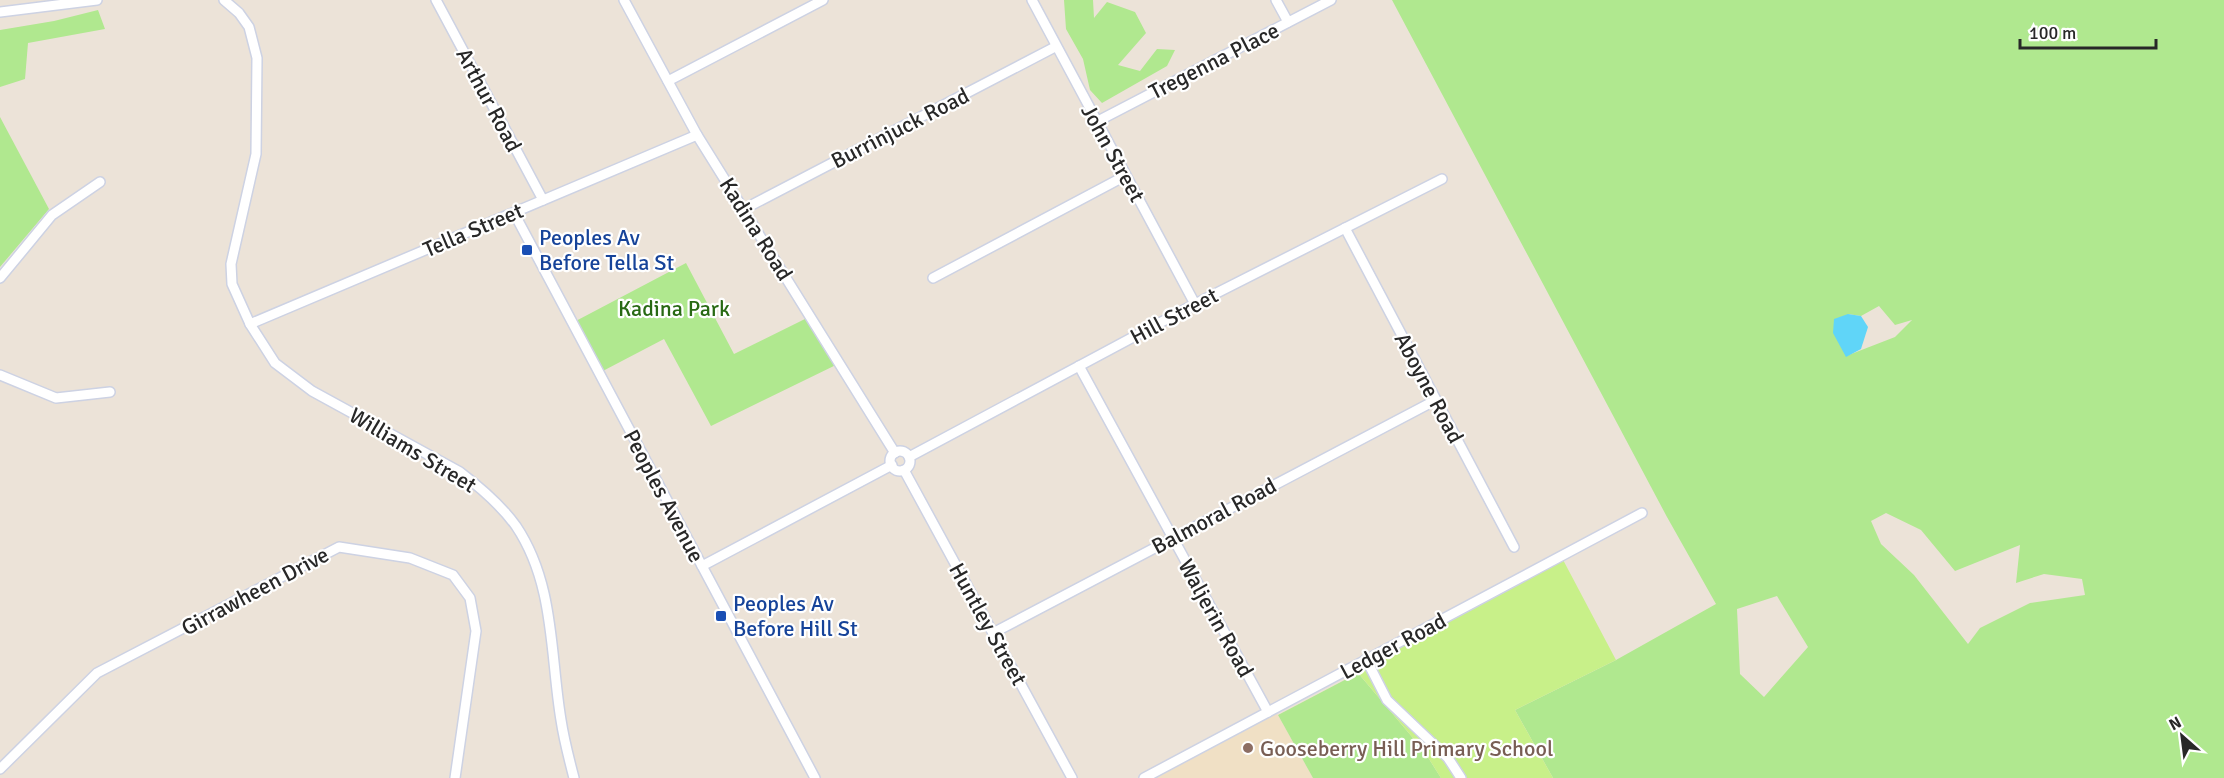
<svg xmlns="http://www.w3.org/2000/svg" width="2224" height="778" viewBox="0 0 2224 778" font-family="Signika,sans-serif">
<rect width="100%" height="100%" fill="#ece3d8"/>
<path fill="#f0e0c5" d="M1272 710 1278 715 1313 778H1144Z"/>
<g fill="#b0e88f" fill-rule="evenodd">
<path d="M1064 0H1093L1094 18 1107 2 1135 12 1146 33 1118 65 1140 71 1157 49 1175 50 1167 66 1102 103 1090 90 1083 59 1066 29Z"/>
<path d="M1392 0H2224V778H1553L1515 710 1616 660 1716 604 1667 517ZM1879 306 1895 325 1912 320 1895 337 1846 356 1848 314 1861 316ZM1886 513 1921 530 1955 571 2020 545 2016 583 2044 574 2082 579 2085 595 2030 603 1980 628 1968 644 1914 575 1881 544 1871 521ZM1777 596 1808 647 1764 697 1740 674 1737 609Z"/>
<path d="M98 10 105 29 28 43 25 79 0 87V30L54 21Z"/>
<path d="M0 117 49 209 0 267Z"/>
<path d="M686 263 734 354 811 316 840 363 711 426 664 339 599 373 572 323Z"/>
<path d="M1358 673 1424 751 1441 778H1313L1278 715Z"/>
</g>
<path fill="#c8f089" d="M1561 556 1616 660 1515 710 1553 778H1441L1424 751 1353 667Z"/>
<path fill="#60d5f8" d="M1848 314 1861 316 1868 327 1861 349 1846 357 1833 333 1834 319Z"/>
<g fill="none" stroke-linecap="round" stroke-linejoin="round">
<defs>
<g id="minor">
<path d="M224 0 239 13 249 27 257 58 256 154 231 264 232 284 250 324 275 363 312 391 460 472C481 488 501 505 516 526 555 584 550 654 561 720 564 740 569 759 574 778"/>
<path d="M436 0 543 200"/>
<path d="M624 0 697 135 895 453"/>
<path d="M1032 0 1195 304"/>
<path d="M1276 0 1288 22"/>
<path d="M0 12 97 0"/>
<path d="M668 81 823 0"/>
<path d="M1096 122 1331 0"/>
<path d="M744 209 1055 47"/>
<path d="M514 213 815 778"/>
<path d="M1345 228 1514 547"/>
<path d="M0 278 52 215 100 182"/>
<path d="M933 278 1125 176"/>
<path d="M250 324 697 135"/>
<path d="M1079 366 1268 712"/>
<path d="M0 375 56 398 110 392"/>
<circle cx="900" cy="461" r="10"/>
<path d="M909 457 1195 304 1442 179"/>
<path d="M904 470 1072 778"/>
<path d="M702 566 892 465"/>
<path d="M993 633 1436 400"/>
<path d="M1366 659 1387 700 1448 758 1461 778"/>
<path d="M0 769 97 673 339 547 410 558 453 575 470 598 476 631 455 778"/>
<path d="M1144 778 1642 513"/>
</g>
</defs>
<use href="#minor" stroke="#cdd2e3" stroke-width="12"/>
<use href="#minor" stroke="#fff" stroke-width="9"/>
</g>
<g fill="#1a4fb4" stroke="#fff" stroke-width="2">
<rect x="521" y="244" width="12" height="12" rx="3"/>
<rect x="715" y="610" width="12" height="12" rx="3"/>
</g>
<circle fill="#8d6e63" stroke="#fff" stroke-width="2" cx="1248" cy="748" r="6"/>
<g text-anchor="middle" dominant-baseline="central" stroke-width="4.5" stroke-linejoin="round" paint-order="stroke">
<g font-size="22" fill="#282828" stroke="#fff">
<text transform="translate(1214 61) rotate(-27)">Tregenna Place</text>
<text transform="translate(489 100) rotate(62)">Arthur Road</text>
<text transform="translate(900 128) rotate(-27)">Burrinjuck Road</text>
<text transform="translate(1113 153) rotate(61)">John Street</text>
<text transform="translate(756 229) rotate(58)">Kadina Road</text>
<text transform="translate(473 230) rotate(-23)">Tella Street</text>
<text transform="translate(1174 316) rotate(-28)">Hill Street</text>
<text transform="translate(1429 388) rotate(62)">Aboyne Road</text>
<text transform="translate(413 450) rotate(31)">Williams Street</text>
<text transform="translate(664 496) rotate(62)">Peoples Avenue</text>
<text transform="translate(1214 516) rotate(-28)">Balmoral Road</text>
<text transform="translate(255 591) rotate(-28)">Girrawheen Drive</text>
<text transform="translate(1216 618) rotate(61)">Waljerin Road</text>
<text transform="translate(988 624) rotate(61)">Huntley Street</text>
<text transform="translate(1393 646) rotate(-28)">Ledger Road</text>
</g>
<g font-size="22" fill="#164399" stroke="#fff" text-anchor="start">
<text x="539" y="237">Peoples Av<tspan x="539" dy="25">Before Tella St</tspan></text>
<text x="733" y="603">Peoples Av<tspan x="733" dy="25">Before Hill St</tspan></text>
</g>
<g font-size="22" fill="#286913" stroke="#fff">
<text x="674" y="308">Kadina Park</text>
</g>
<g font-size="22" fill="#785e54" stroke="#fff" text-anchor="start">
<text x="1260" y="748">Gooseberry Hill Primary School</text>
</g>
</g>
<g transform="translate(2182 736) rotate(332)" stroke="#ffffff" stroke-width="4.5" paint-order="stroke">
<path d="M0-4.5L10 22L0 15L-10 22Z" fill="#282828"/>
<text y="-9" font-size="16" font-weight="bold" text-anchor="middle" fill="#282828">N</text>
</g>
<path d="M2020 39v9h136v-9" fill="none" stroke="#282828" stroke-width="3"/>
<text x="2029" y="39" font-size="18" fill="#282828" stroke="#ffffff" stroke-width="4.5" paint-order="stroke">100 m</text>
</svg>
